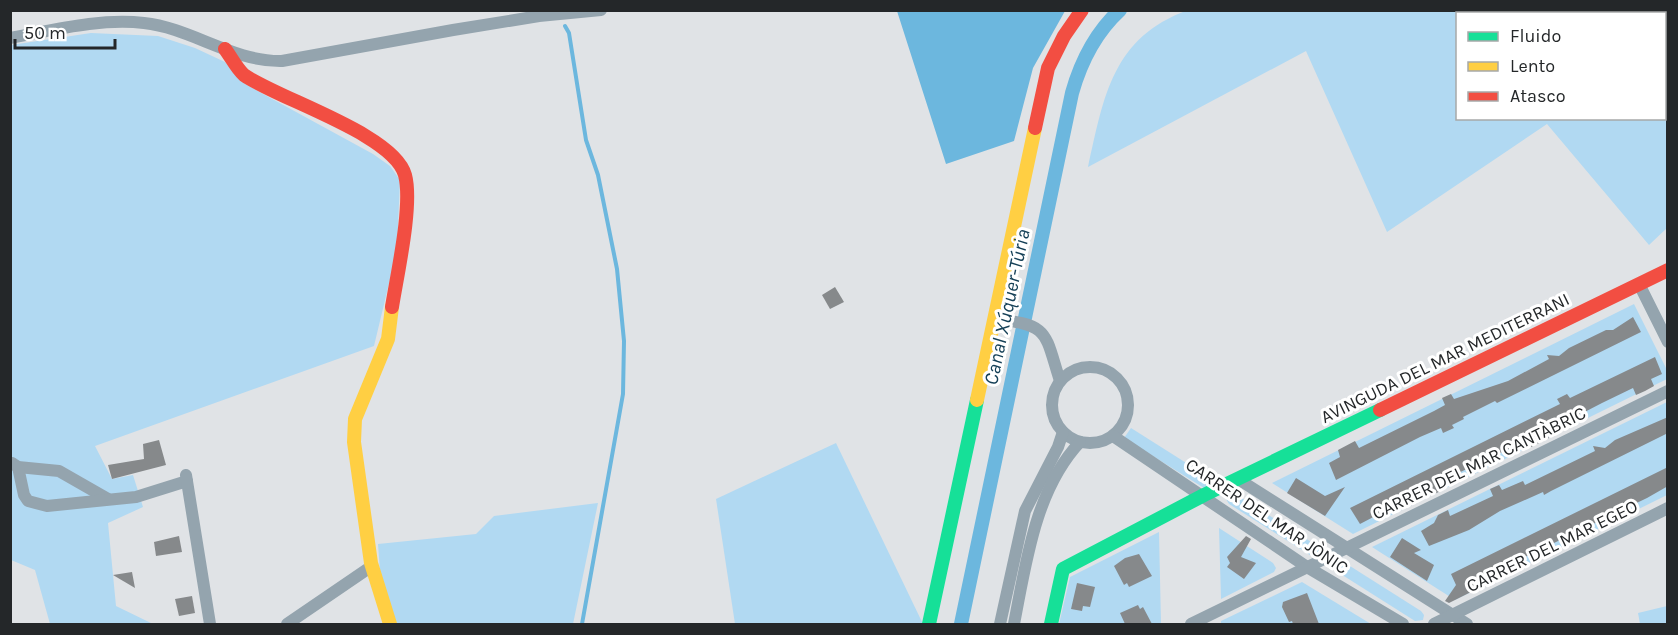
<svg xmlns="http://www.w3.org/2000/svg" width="1678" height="635" viewBox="0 0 1678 635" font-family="Karla,sans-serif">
<rect width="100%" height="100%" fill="#e0e3e6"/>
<g fill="#b1d9f2" fill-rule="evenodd">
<path d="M1188 10 1667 11V228L1649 245 1547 124 1387 232 1306 51 1088 167C1104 96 1112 38 1188 10ZM1458 14H1664V118H1458Z"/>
<path d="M91 33 158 36 195 48 225 62 245 84 373 154 390 166 400 180 397 250 374 346 95 446 112 479 133 475 143 507 108 523 116 606 153 624H50L35 570 11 560V45Z"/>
<path d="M1634 304 1667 370V379L1353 534 1272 483Z"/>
<path d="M1667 402V495L1455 600 1372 547Z"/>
<path d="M1131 428 1210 478 1212 486 1204 488 1124 438Z"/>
<path d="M836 443 923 624H735L716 499Z"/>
<path d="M1229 494H1235L1316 545 1319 549 1318 554 1310 555 1229 504 1226 499Z"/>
<path d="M598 503 573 624H394L380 572 378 544 476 534 494 516Z"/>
<path d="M1219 528 1273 563 1276 568 1274 572 1221 599Z"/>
<path d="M1159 532 1161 624H1059L1070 577Z"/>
<path d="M1335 561H1342L1421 611 1424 615 1423 620 1415 621 1336 571 1333 566Z"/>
<path d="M1302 582 1371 624H1221V621Z"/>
<path d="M1667 606V624H1640L1638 613Z"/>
</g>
<path fill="#6cb7de" d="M897 11H1065L1033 68 1014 141 946 164Z"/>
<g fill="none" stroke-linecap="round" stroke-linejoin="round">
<path stroke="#6cb7de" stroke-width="4" d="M565 26 569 33 586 140 598 175 617 269 624 341 623 394 582 624"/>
<path stroke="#6cb7de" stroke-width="14" d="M961 624 1072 93C1081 61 1095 33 1120 10"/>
</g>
<g fill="#86898b">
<path d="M835 287 844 302 830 309 822 295Z"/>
<path d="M1633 317 1641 332 1497 403 1495 401 1463 417 1464 419 1452 425 1454 428 1443 433 1441 428 1420 437 1336 480 1329 463 1340 457 1338 450 1355 441 1359 448 1434 411 1445 405 1442 398 1451 394 1454 399 1508 381 1549 359 1547 355 1559 356 1569 348 1606 330H1613Z"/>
<path d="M1655 357 1662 374 1651 379 1654 386 1645 391 1636 395 1633 388 1602 403 1546 432 1549 438 1531 447 1528 440 1452 476 1442 482 1445 489 1426 498 1423 491 1360 524 1350 508 1560 404 1557 399 1567 394 1570 398Z"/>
<path d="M1668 417V433L1551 491 1544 495 1543 492 1500 511 1469 530 1429 546 1421 531 1434 523 1438 515 1448 510 1450 516 1493 496 1490 489 1499 485 1502 490 1523 481 1525 485 1595 451 1593 446 1605 448 1615 440Z"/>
<path d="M159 440 166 465 112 479 108 465 144 459 143 444Z"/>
<path d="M1668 467V486L1647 498 1502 568 1482 580 1485 585 1449 603 1445 601 1456 585 1451 574Z"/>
<path d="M1296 478 1325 496 1345 487 1325 516 1287 493Z"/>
<path d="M179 536 182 552 156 556 154 542Z"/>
<path d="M1246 536 1251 539 1241 557 1256 563 1244 579 1227 567 1230 563 1227 557Z"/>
<path d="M1402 538 1421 550 1414 553 1434 565 1427 581 1390 557Z"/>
<path d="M1139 554 1152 576 1129 587 1127 583 1124 585 1114 566 1125 558Z"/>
<path d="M132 572 135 588 113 575Z"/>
<path d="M1077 583 1095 587 1090 607 1083 606 1082 611 1071 609Z"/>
<path d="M1307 593 1319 624H1293L1292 621 1289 622 1282 607 1283 602Z"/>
<path d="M192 596 195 613 179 616 175 599Z"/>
<path d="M1138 605 1140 609 1143 607 1152 624H1125L1120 613Z"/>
</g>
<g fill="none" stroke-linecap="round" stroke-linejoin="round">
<g stroke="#94a4ae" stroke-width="12">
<path d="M10 38C54 30 100 18 144 23 191 28 233 62 282 61L453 30 539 16 601 10"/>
<path d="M1639 284 1668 342"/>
<path d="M994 319C1050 325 1044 331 1060 381"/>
<circle cx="1090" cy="405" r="38"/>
<path d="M1113 436 1307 567 1403 624"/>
<path d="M12 463 18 467 59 471 108 499"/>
<path d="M18 467 24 495 28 501 47 506 136 497 187 481"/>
<path d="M186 475 210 624"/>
<path d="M1238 479 1467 624"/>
<path d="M287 624 372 566"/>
<path d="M1000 624 1025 511 1058 447 1063 432"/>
<path d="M1014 624C1026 563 1035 490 1080 442"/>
<path d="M1191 624 1668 391"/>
<path d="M1434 624 1668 508"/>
</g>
<g stroke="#16e098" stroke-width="14">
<path d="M929 624 977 400"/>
<path d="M1051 624 1063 569 1204 495 1380 410"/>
</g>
<g stroke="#ffcf43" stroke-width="14">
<path d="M977 400 1035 128"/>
<path d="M390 624 371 563 354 442 355 419 388 339 392 307"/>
</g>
<g stroke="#f24e42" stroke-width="14">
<path d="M225 49C231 57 237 69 244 75 278 99 394 134 405 175 413 205 397 275 392 307"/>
<path d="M1035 128 1048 68 1064 36 1082 10"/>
<path d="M1380 410 1668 270"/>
</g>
</g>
<g text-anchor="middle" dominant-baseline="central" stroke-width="6" stroke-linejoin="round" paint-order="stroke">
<g font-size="18" fill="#242729" stroke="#fff">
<text transform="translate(1445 358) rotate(-26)">AVINGUDA DEL MAR MEDITERRANI</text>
<text transform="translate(1479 463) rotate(-26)">CARRER DEL MAR CANTÀBRIC</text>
<text transform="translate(1267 516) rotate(34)">CARRER DEL MAR JÒNIC</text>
<text transform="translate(1552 546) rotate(-26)">CARRER DEL MAR EGEO</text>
</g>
<g font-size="20" font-style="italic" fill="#154057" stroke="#fff">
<text transform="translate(1007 307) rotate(-78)">Canal Xúquer-Túria</text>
</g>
</g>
<rect width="1678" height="635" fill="none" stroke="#242729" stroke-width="24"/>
<rect x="1456" y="12" width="210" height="108" fill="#ffffff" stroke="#a7a9a9" stroke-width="1.5"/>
<rect x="1468" y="32" width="30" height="9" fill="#16e098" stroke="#a7a9a9" stroke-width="1.5"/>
<text x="1510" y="42" font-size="18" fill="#242729">Fluido</text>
<rect x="1468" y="62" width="30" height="9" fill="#ffcf43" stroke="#a7a9a9" stroke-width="1.5"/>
<text x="1510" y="72" font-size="18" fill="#242729">Lento</text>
<rect x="1468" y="92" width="30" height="9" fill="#f24e42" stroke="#a7a9a9" stroke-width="1.5"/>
<text x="1510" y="102" font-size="18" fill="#242729">Atasco</text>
<path d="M15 39v9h100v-9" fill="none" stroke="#242729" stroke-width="3"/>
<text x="24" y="39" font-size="18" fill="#242729" stroke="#ffffff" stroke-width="4.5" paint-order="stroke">50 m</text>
</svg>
